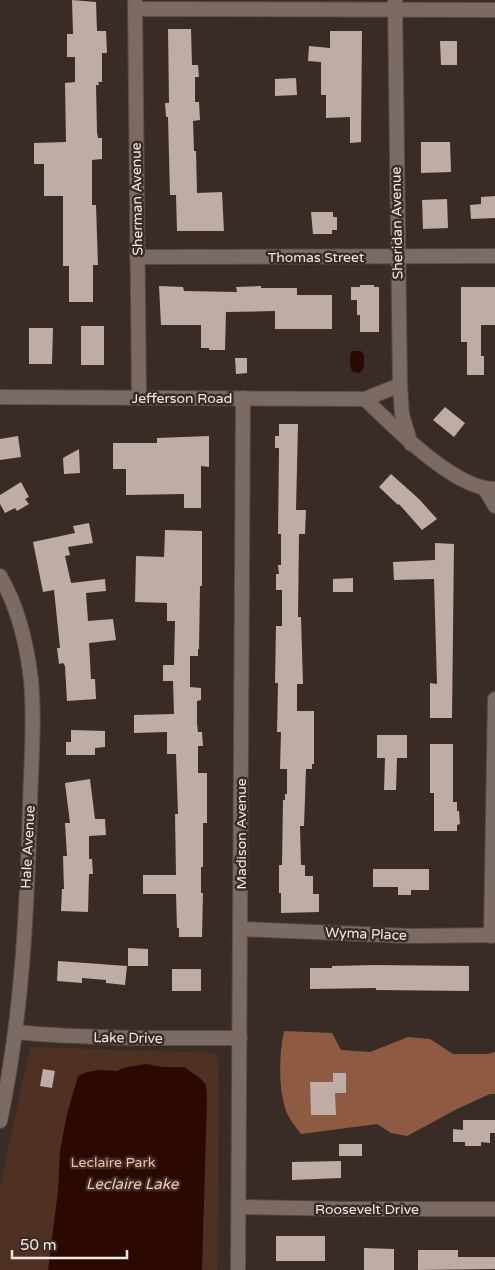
<svg xmlns="http://www.w3.org/2000/svg" width="495" height="1270" viewBox="0 0 495 1270" font-family="'Varela Round',sans-serif">
<rect width="100%" height="100%" fill="#392c26"/>
<path fill="#4f3123" d="M30 1047 217 1053 219 1091 217 1270H0V1187Z"/>
<path fill="#8e5a42" d="M284 1031 332 1033 341 1050 370 1052 408 1037 430 1039 453 1054H488L495 1052V1094H490L457 1109 407 1136 391 1133 377 1124 301 1134C296 1127 289 1119 286 1111 278 1087 279 1055 284 1031Z"/>
<g fill="#2b0900">
<path d="M352 351H361L364 355V367L360 373 353 372C349 367 349 357 352 351Z"/>
<path d="M145 1064 164 1067H184L201 1079 206 1085 207 1098 202 1270H48L58 1191 60 1151 67 1114 78 1076 87 1072 100 1070 117 1071 124 1068Z"/>
</g>
<g fill="#beaca5">
<path d="M72 0 96 2 97 31H106L107 53H102V82H98L99 85H96L97 132 98 138H102V159L92 160V205H96L98 265H93V302H69V266H63V196H44V164H34V143L66 142 65 83 75 82V57H67V34H73Z"/>
<path d="M168 29H191L192 65H198L199 77H195V102H199L200 120 193 121 194 151H196L197 193 222 192 224 231H177L176 195H170L168 117H166L165 103H169Z"/>
<path d="M330 31H362L361 142 350 143V117L326 118V95H321V62L308 61 309 46 330 48Z"/>
<path d="M440 41H457V65H441Z"/>
<path d="M296 78 297 95 275 96V79Z"/>
<path d="M421 142H450L451 172 421 173Z"/>
<path d="M495 196V218L471 219 470 205 481 204V197Z"/>
<path d="M447 199 448 228 423 229 422 200Z"/>
<path d="M311 212H333V217H337V230H332V234H313Z"/>
<path d="M360 285H374V287H379V332H360V315H357V300H351V287H360Z"/>
<path d="M159 286 183 287 184 291 237 292 236 287 261 286V288H297V295H332V329H275V311L226 312 225 350H209V348H201V325H161Z"/>
<path d="M461 287H495V325H481V356H484V375H467V342H461Z"/>
<rect x="81" y="326" width="23" height="39"/>
<path d="M29 328H53L52 364H29Z"/>
<path d="M235 358H247V373L236 374Z"/>
<path d="M445 407 465 423 454 437 433 420Z"/>
<path d="M279 424H298L296 510H306L305 534H299L298 617H301L303 684H297V711H314V764H312V769H306L304 826H300L301 865H305V876H313V894H319V912L281 913V893H279V865H282L283 800H285V794H287V769H280L281 732H277L278 683H275L276 626H282V590H276V574H279L278 565H281V534H278L279 450V448H275V436H279Z"/>
<path d="M18 436 21 457 0 460V439Z"/>
<path d="M209 436V467L201 466V508H184V494L126 495V469H113V443H157V438Z"/>
<path d="M79 449 80 473 64 474 63 458Z"/>
<path d="M391 474 419 499 437 519 422 530 399 504 398 505 379 487Z"/>
<path d="M21 482 29 497 25 499 29 504 17 511 15 508 5 513 0 504V495Z"/>
<path d="M89 523 93 543 68 547 70 555 65 556 71 583 105 579 106 591 86 593 88 621 113 619 116 640 89 643 91 679H95L96 699 67 701 65 666 63 663 59 664 57 648H60L54 590 43 592 33 542 75 533 73 526Z"/>
<path d="M165 530 202 531V586H200L199 649H198V656H190V687L201 688V700L197 701V724L198 732H202L203 746H198V773H207V823H203V867H201V893H203L202 937H179V928H177L176 894H143V875H176L175 814H178L176 754H167V732L134 733V715L174 714 173 681H163V665H174L175 621H167V603L135 602 136 556 164 557Z"/>
<path d="M435 543 454 544 452 718H430V683L437 684 434 579 394 580 393 562 435 560Z"/>
<path d="M353 578V592H333V579Z"/>
<path d="M71 730 105 731V747L95 748V755H66V742H71Z"/>
<path d="M377 735H407V758H397L396 790H384L385 758H377Z"/>
<path d="M430 744H453V802H457V811H459L460 824 457 825V831H434V793H430Z"/>
<path d="M90 779 95 819H105L106 835 89 836V859H92L93 874H89L88 912 61 911 62 889H64L63 856H67L65 823H70L65 783Z"/>
<path d="M373 869H429V890H411V895H398V887H373Z"/>
<path d="M128 948 148 949V966H128Z"/>
<path d="M58 961 127 966 125 985 106 983V980L82 978V983L57 981Z"/>
<path d="M376 965 469 966V991L376 990V988L310 989V968H332V966Z"/>
<rect x="172" y="969" width="29" height="22"/>
<path d="M43 1069 55 1071 52 1088 40 1086Z"/>
<path d="M333 1073H346V1093H335L336 1115H311L310 1082H333Z"/>
<path d="M463 1120H495V1133H490V1143L481 1142V1146H465V1142H453V1129L463 1130Z"/>
<rect x="339" y="1144" width="23" height="12"/>
<path d="M341 1161V1178L292 1180V1162Z"/>
<rect x="276" y="1236" width="49" height="25"/>
<path d="M364 1248 394 1249V1270H364Z"/>
<path d="M418 1250H458V1257H495V1269L418 1270Z"/>
</g>
<g fill="none" stroke-linecap="round" stroke-linejoin="round">
<defs>
<g id="minor">
<path d="M135 0 139 398"/>
<path d="M395 0 400 385 402 415 411 444"/>
<path d="M135 9 495 10"/>
<path d="M137 257 495 256"/>
<path d="M0 397 365 399 400 385"/>
<path d="M365 399C393 426 455 490 495 489"/>
<path d="M485 489 495 506"/>
<path d="M0 576C18 607 27 645 31 680 35 721 31 764 30 805 27 911 22 1018 0 1121"/>
<path d="M241 929 410 936 495 935"/>
<path d="M491 936 495 699"/>
<path d="M16 1032C90 1039 165 1038 240 1038"/>
<path d="M239 1207 350 1209H495"/>
<path d="M238 1270 243 398"/>
</g>
</defs>
<use href="#minor" stroke="#564b46" stroke-width="16"/>
<use href="#minor" stroke="#7b6b64" stroke-width="14"/>
</g>
<g text-anchor="middle" dominant-baseline="central" stroke-width="5" stroke-linejoin="round" paint-order="stroke">
<g font-size="14" fill="#f1e8e4" stroke="#392c26">
<text transform="translate(137 199) rotate(-91)">Sherman Avenue</text>
<text transform="translate(397 223) rotate(-91)">Sheridan Avenue</text>
<text x="316" y="257">Thomas Street</text>
<text x="182" y="398">Jefferson Road</text>
<text transform="translate(241 834) rotate(-90)">Madison Avenue</text>
<text transform="translate(28 847) rotate(-87)">Hale Avenue</text>
<text transform="translate(366 934) rotate(2)">Wyma Place</text>
<text transform="translate(128 1038) rotate(1)">Lake Drive</text>
<text x="367" y="1209">Roosevelt Drive</text>
</g>
<g font-size="14" fill="#febc9f" stroke="#392c26">
<text x="113" y="1162">Leclaire Park</text>
</g>
<g font-size="15" font-style="italic" fill="#f9c7b1" stroke="#392c26">
<text x="132" y="1184">Leclaire Lake</text>
</g>
</g>
<path d="M12 1250v8h115v-8" fill="none" stroke="#f1e8e4" stroke-width="2.5"/>
<text x="20" y="1250" font-size="15" fill="#f1e8e4" stroke="#392c26" stroke-width="4" paint-order="stroke">50 m</text>
</svg>
